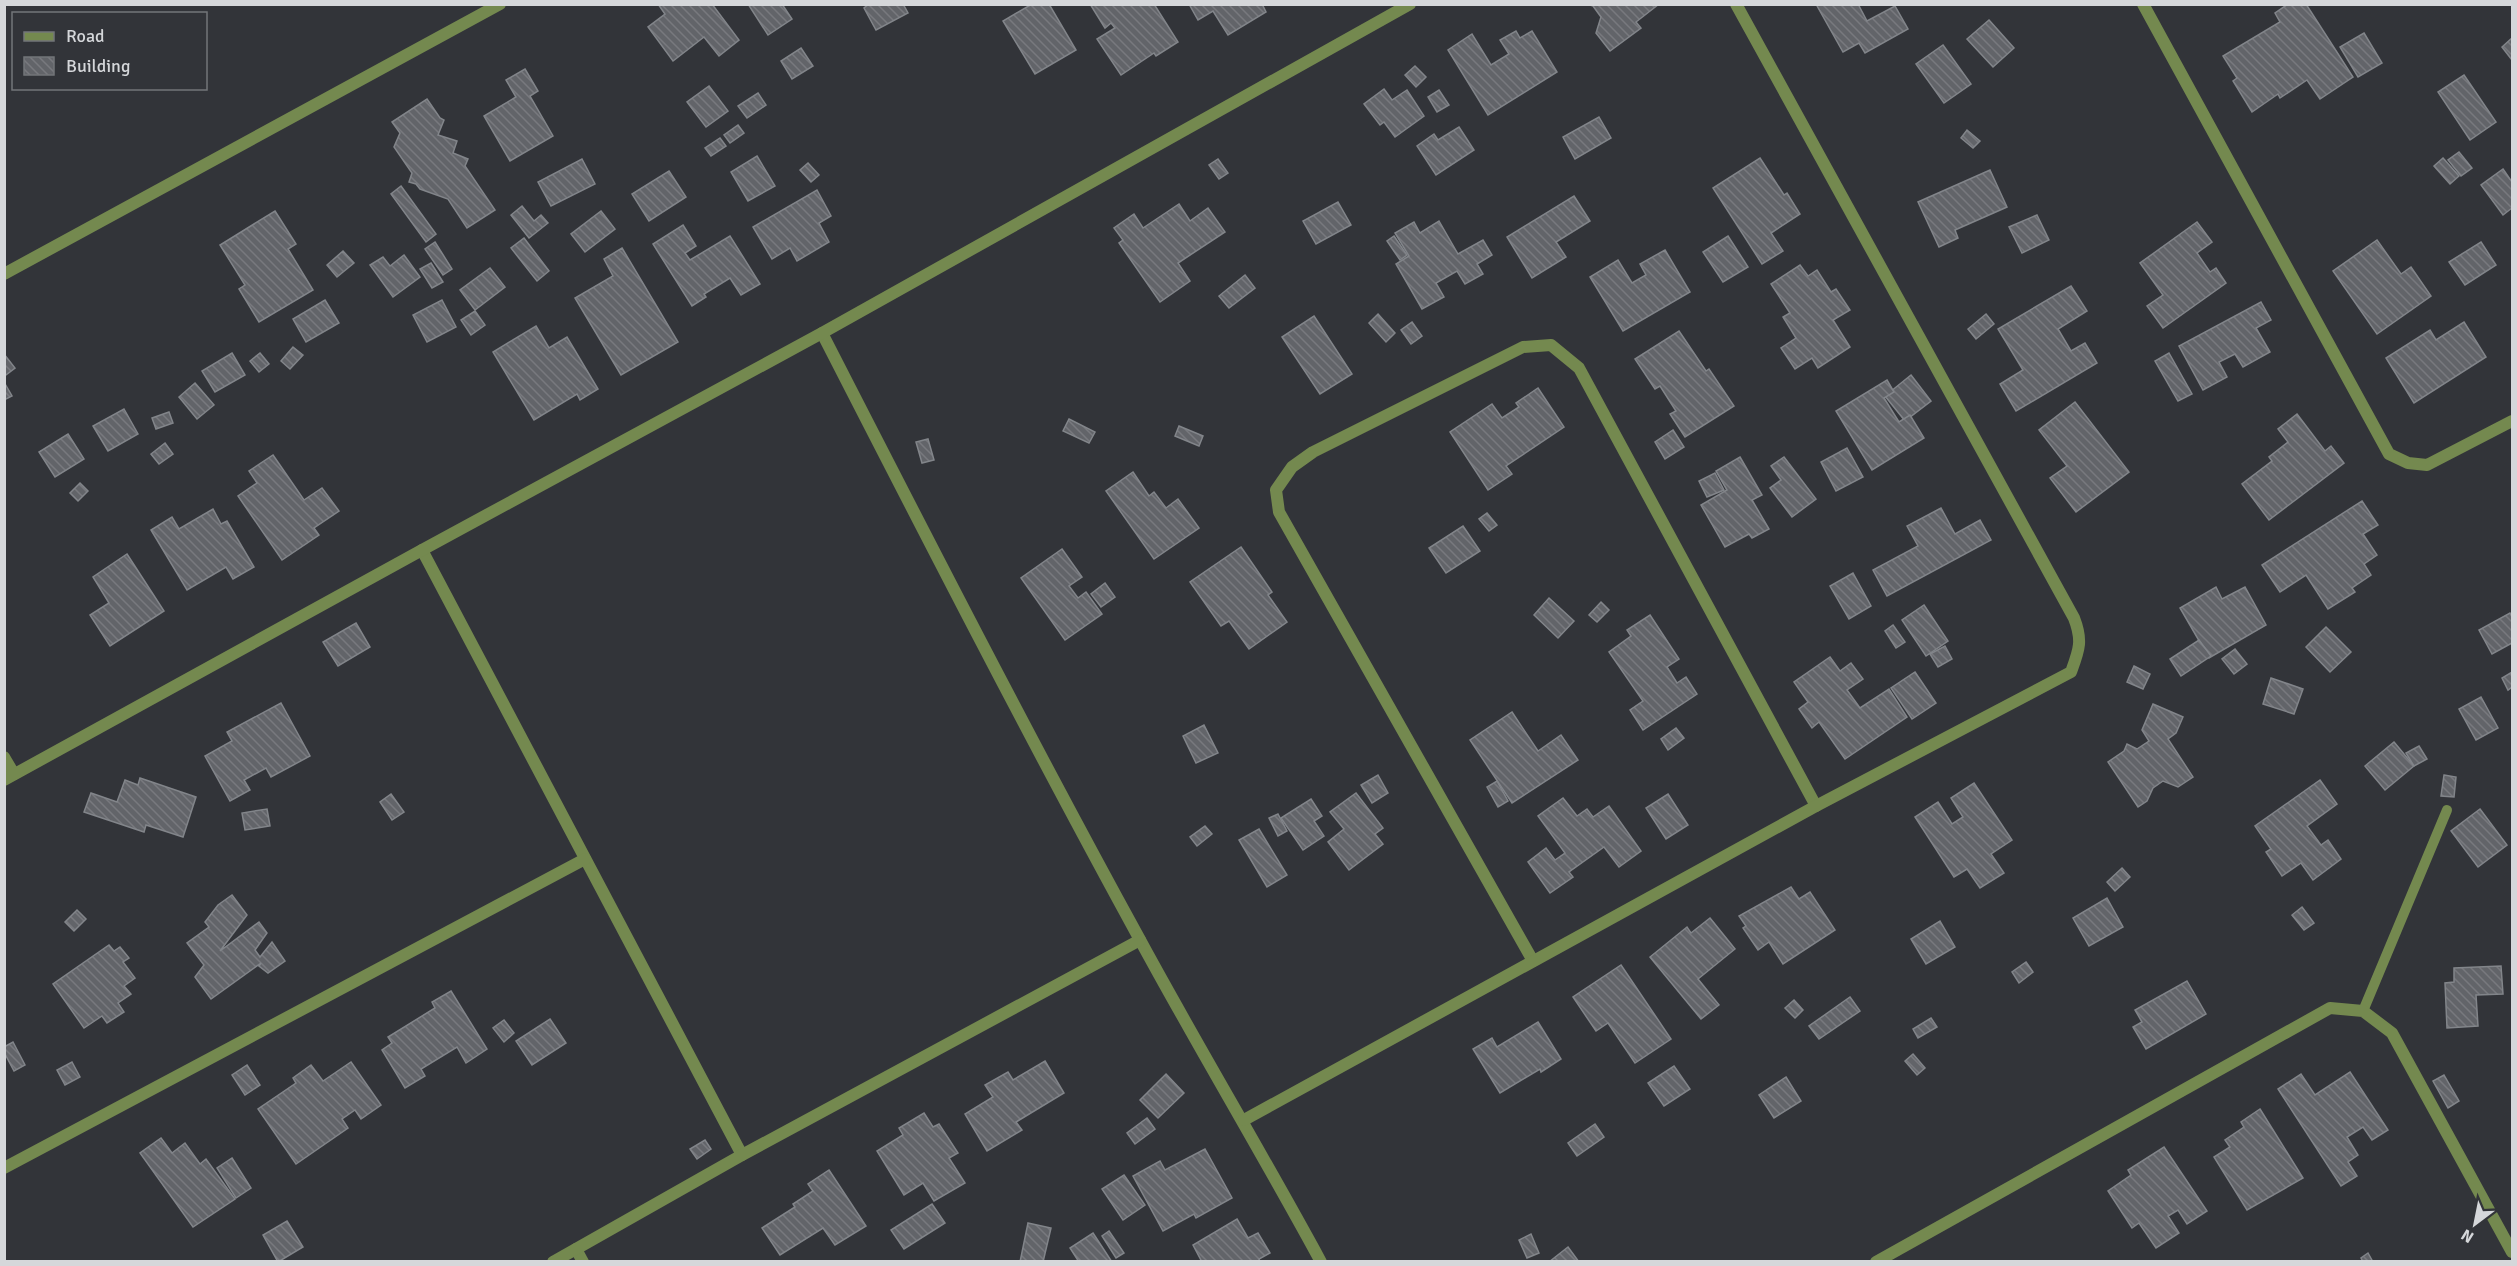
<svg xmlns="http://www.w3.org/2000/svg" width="2517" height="1266" viewBox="0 0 2517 1266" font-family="Signika,sans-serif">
<defs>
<pattern id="building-back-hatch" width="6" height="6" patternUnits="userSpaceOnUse" patternTransform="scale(1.5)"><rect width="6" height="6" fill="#626469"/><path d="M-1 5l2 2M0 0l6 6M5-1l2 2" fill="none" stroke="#78797e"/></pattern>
</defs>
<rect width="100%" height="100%" fill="#323439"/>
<g fill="url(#building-back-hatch)" stroke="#82858a" stroke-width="1.5">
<path d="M658 4H712L739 40 719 56 704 37 673 61 648 27 665 14Z"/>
<path d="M748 4H782L792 19 768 35Z"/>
<path d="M869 4H903L908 13 876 30 864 8Z"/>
<path d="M1032 4H1049L1076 50 1035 74 1003 21Z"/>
<path d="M1090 4H1154L1178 42 1156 56 1154 53 1121 75 1097 39 1115 28 1111 23 1105 28Z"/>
<path d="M1189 4H1262L1266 12 1228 35 1213 11 1198 20Z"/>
<path d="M1587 4H1659L1636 22 1641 28 1610 51 1596 33 1601 17 1593 6Z"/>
<path d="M1816 4H1858L1867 21 1895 6 1908 29 1865 53 1859 43 1843 52Z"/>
<path d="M2288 4H2306L2353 77 2320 99 2307 80 2280 98 2278 94 2252 112 2233 81 2237 78 2223 56 2280 22 2275 13Z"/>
<path d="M1989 20 2014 48 1993 67 1967 39Z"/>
<path d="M1516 31 1520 38 1532 31 1557 72 1488 115 1448 50 1472 34 1491 65 1509 54 1500 40Z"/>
<path d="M2364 33 2382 63 2358 77 2340 47Z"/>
<path d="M2512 38V60L2502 47Z"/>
<path d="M1943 45 1971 84 1944 103 1916 64Z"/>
<path d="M801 48 813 66 792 79 781 61Z"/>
<path d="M1415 66 1426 77 1416 87 1405 75Z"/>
<path d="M525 69 538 91 530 96 553 136 510 161 484 116 516 97 506 80Z"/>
<path d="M2464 75 2496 122 2470 140 2438 92Z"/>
<path d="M709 86 728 111 706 127 687 102Z"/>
<path d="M1384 89 1392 100 1407 90 1424 116 1395 137 1384 122 1380 125 1364 104Z"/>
<path d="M1439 90 1449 105 1437 112 1428 97Z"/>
<path d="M758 93 766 105 747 118 738 106Z"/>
<path d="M427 99 440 118 444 120 438 135 457 141 453 153 468 159 465 166 495 210 467 228 448 199 420 189 416 184 409 182 412 173 394 147 400 133 392 122Z"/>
<path d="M1599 117 1611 138 1575 159 1563 137Z"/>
<path d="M738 125 744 133 730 143 724 135Z"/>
<path d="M1459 127 1474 150 1436 175 1417 146 1434 134 1438 140Z"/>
<path d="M1967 130 1980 141 1973 148 1961 138Z"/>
<path d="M720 138 726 146 711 156 705 148Z"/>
<path d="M2459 152 2472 168 2461 176 2448 160Z"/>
<path d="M757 156 775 186 748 201 731 172Z"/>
<path d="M1760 158 1784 195 1787 193 1800 214 1771 233 1783 251 1762 264 1713 188Z"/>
<path d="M2443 158 2459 176 2450 184 2434 166Z"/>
<path d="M582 159 595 184 551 206 538 182Z"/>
<path d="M1218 159 1228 173 1219 179 1209 165Z"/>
<path d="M808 163 819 175 811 182 800 170Z"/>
<path d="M2503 169 2512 182V208L2503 215 2481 185Z"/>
<path d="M1990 170 2007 207 1955 230 1958 238 1939 247 1918 202Z"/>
<path d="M669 171 686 197 649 221 632 194Z"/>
<path d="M401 186 436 234 426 242 391 194Z"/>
<path d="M817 190 831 216 819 223 829 242 797 261 790 248 772 259 753 227Z"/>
<path d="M1574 196 1590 221 1556 242 1566 257 1532 278 1507 237Z"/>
<path d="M1338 202 1351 225 1316 244 1303 221Z"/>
<path d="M1179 204 1190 221 1208 208 1225 232 1178 263 1190 281 1160 302 1119 243 1123 240 1114 228 1134 214 1143 228Z"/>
<path d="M522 206 534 221 541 215 548 223 529 238 511 215Z"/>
<path d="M275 211 296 244 288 249 313 290 259 322 239 289 245 285 220 245Z"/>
<path d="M601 211 615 229 585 252 571 234Z"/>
<path d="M2037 215 2049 240 2022 253 2009 227Z"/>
<path d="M1439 221 1458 254 1483 240 1492 255 1477 264 1483 274 1465 284 1457 271 1436 283 1444 297 1422 309 1396 264 1409 256 1395 233 1414 222 1420 233Z"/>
<path d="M2197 222 2212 242 2197 253 2210 272 2216 268 2226 283 2163 328 2147 306 2163 295 2140 263Z"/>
<path d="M683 225 696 246 685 253 690 260 730 236 760 284 741 295 730 278 704 294 706 297 692 306 653 244Z"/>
<path d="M1394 236 1407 255 1400 260 1387 241Z"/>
<path d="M1728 236 1748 267 1723 282 1703 252Z"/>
<path d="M524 238 549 271 537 281 511 248Z"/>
<path d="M2377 240 2401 274 2411 267 2431 296 2377 334 2333 271Z"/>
<path d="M435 242 452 269 443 275 425 249Z"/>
<path d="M2481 242 2496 265 2465 285 2449 262Z"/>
<path d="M622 248 678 342 621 375 575 298 613 276 604 259Z"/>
<path d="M1665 250 1690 292 1623 331 1590 277 1618 260 1632 283 1646 275 1640 264Z"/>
<path d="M343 251 354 263 337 277 327 265Z"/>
<path d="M404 255 420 277 393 297 370 265 383 257 390 266Z"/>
<path d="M431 263 443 282 432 288 420 269Z"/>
<path d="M1800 265 1808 276 1817 270 1831 292 1836 289 1850 310 1833 320 1850 347 1818 368 1812 358 1795 369 1781 348 1796 338 1783 317 1790 313 1771 284Z"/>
<path d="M490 268 505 287 475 310 460 290Z"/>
<path d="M1245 275 1255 288 1229 308 1219 296Z"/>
<path d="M2071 286 2087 311 2058 329 2071 351 2085 343 2097 363 2016 411 2000 384 2023 370 1998 329Z"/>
<path d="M325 300 339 323 306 342 293 319Z"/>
<path d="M442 300 456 327 427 342 413 315Z"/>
<path d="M2261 302 2271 320 2256 328 2270 352 2243 367 2235 354 2219 362 2227 377 2203 390 2179 346Z"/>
<path d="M475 311 485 325 471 335 461 320Z"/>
<path d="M1378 314 1395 333 1386 342 1369 323Z"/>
<path d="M1986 314 1994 324 1976 339 1968 329Z"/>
<path d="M1314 316 1352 374 1320 394 1282 337Z"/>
<path d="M1412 322 1422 336 1411 344 1401 330Z"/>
<path d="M2464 322 2486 357 2414 403 2386 358 2430 330 2436 340Z"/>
<path d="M536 326 549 348 567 337 598 389 580 400 577 394 534 420 493 352Z"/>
<path d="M1679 331 1706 371 1709 369 1734 406 1685 437 1670 414 1676 411 1660 386 1655 389 1635 359Z"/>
<path d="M293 347 303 355 290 369 281 361Z"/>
<path d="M232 353 245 375 215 392 202 371Z"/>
<path d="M260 353 269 364 259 372 250 361Z"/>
<path d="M2169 353 2192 394 2178 401 2155 361Z"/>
<path d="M4 354 15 368 6 375 4 372Z"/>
<path d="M1911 375 1931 401 1905 421 1885 396Z"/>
<path d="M1887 380 1894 392 1884 398 1899 422 1910 415 1924 438 1872 470 1836 411Z"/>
<path d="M4 382 12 396 4 400Z"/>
<path d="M195 383 214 405 197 419 179 397Z"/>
<path d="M1538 388 1564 427 1506 466 1512 474 1488 490 1450 432 1492 404 1502 418 1519 407 1516 403Z"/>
<path d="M2075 402 2129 472 2076 512 2050 478 2067 466 2039 430Z"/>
<path d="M124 409 138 434 108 451 93 426Z"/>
<path d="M169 412 173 423 156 429 152 418Z"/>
<path d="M2297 414 2325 451 2331 446 2344 463 2269 520 2242 484 2272 461 2269 457 2288 442 2278 429Z"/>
<path d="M1069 419 1095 432 1089 443 1063 431Z"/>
<path d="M1179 426 1203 436 1199 446 1175 436Z"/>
<path d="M1673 430 1684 447 1665 459 1655 442Z"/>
<path d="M68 434 84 459 55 477 39 452Z"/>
<path d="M928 439 934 460 922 463 916 442Z"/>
<path d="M165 443 173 454 159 464 151 454Z"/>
<path d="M1847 448 1863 477 1836 491 1821 462Z"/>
<path d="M273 455 304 500 322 488 339 511 314 528 319 535 282 560 238 496 257 483 249 471Z"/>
<path d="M1740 457 1762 495 1752 500 1769 529 1752 538 1749 534 1725 547 1701 505 1727 490 1716 471Z"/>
<path d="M1784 457 1816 499 1792 517 1770 488 1781 480 1771 466Z"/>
<path d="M1133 472 1149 496 1154 492 1166 508 1178 499 1199 528 1154 559 1106 491Z"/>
<path d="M1715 473 1724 490 1707 497 1699 481Z"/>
<path d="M80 483 88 491 78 501 70 493Z"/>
<path d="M2362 501 2378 525 2363 534 2377 555 2364 564 2371 575 2352 588 2355 592 2328 609 2306 575 2280 592 2262 565Z"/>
<path d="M1941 508 1955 534 1980 520 1991 540 1887 596 1873 570 1918 546 1907 526Z"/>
<path d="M213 509 221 524 227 521 254 567 233 579 226 567 187 590 151 530 172 517 179 529Z"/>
<path d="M1487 513 1497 525 1489 531 1479 519Z"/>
<path d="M1463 526 1480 551 1446 573 1429 548Z"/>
<path d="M1241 547 1272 592 1268 595 1287 622 1249 649 1229 621 1221 626 1190 582Z"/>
<path d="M1062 549 1082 577 1069 586 1078 598 1086 592 1102 614 1065 640 1021 578Z"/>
<path d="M127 554 164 611 110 646 90 615 109 603 93 577Z"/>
<path d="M1853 573 1871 606 1849 619 1830 586Z"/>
<path d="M1105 583 1115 597 1101 607 1091 594Z"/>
<path d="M2216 587 2222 599 2245 587 2266 625 2209 658 2180 608Z"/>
<path d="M1549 598 1574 621 1558 638 1534 615Z"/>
<path d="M1601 602 1609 610 1597 622 1589 615Z"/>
<path d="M1924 605 1948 641 1926 656 1902 620Z"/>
<path d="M2510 613 2512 617V643L2492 654 2479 630Z"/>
<path d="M1650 615 1679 659 1667 667 1677 683 1686 677 1697 694 1643 730 1630 710 1643 701 1609 652 1631 636 1627 630Z"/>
<path d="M356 623 370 647 338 666 323 642Z"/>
<path d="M1893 625 1905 642 1896 648 1885 631Z"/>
<path d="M2326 627 2351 652 2330 672 2306 647Z"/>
<path d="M2199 640 2211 656 2181 676 2170 659Z"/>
<path d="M1945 646 1952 659 1938 667 1930 654Z"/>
<path d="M2235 649 2247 664 2234 674 2222 659Z"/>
<path d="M1830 657 1840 671 1851 663 1863 679 1847 690 1860 708 1889 689 1907 717 1845 759 1819 722 1812 728 1799 709 1808 702 1794 682Z"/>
<path d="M2134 666 2150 674 2143 689 2127 682Z"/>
<path d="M1915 672 1936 703 1912 719 1891 688Z"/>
<path d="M2512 672V687L2508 690 2502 678Z"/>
<path d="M2271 678 2303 689 2294 714 2263 704Z"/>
<path d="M2481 697 2498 728 2476 740 2459 709Z"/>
<path d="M281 703 310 756 271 777 266 768 244 780 250 790 230 801 205 756 232 741 227 732Z"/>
<path d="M2153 704 2183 717 2176 733 2168 739 2193 777 2178 787 2163 781 2153 788 2147 801 2138 807 2108 762 2124 751 2127 744 2137 749 2149 741 2142 730Z"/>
<path d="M1512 712 1538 751 1561 735 1578 760 1512 803 1470 740Z"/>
<path d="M1204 725 1218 753 1196 763 1183 736Z"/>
<path d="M1676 728 1684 738 1668 750 1661 739Z"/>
<path d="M2394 742 2414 766 2385 790 2365 766Z"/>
<path d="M2419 746 2427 759 2414 766 2406 753Z"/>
<path d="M1378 775 1388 793 1372 803 1361 785Z"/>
<path d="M2444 775 2456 777 2454 797 2441 796Z"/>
<path d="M140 778 196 797 183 837 146 825 144 832 84 812 91 793 117 802 125 780 138 785Z"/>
<path d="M2320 780 2337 804 2307 826 2321 845 2328 840 2341 859 2313 880 2301 863 2282 876 2266 852 2271 849 2255 826Z"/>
<path d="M1497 781 1508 801 1498 807 1487 787Z"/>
<path d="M1974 783 2012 840 1991 854 2004 873 1980 888 1967 869 1954 877 1915 817 1938 802 1952 824 1963 817 1951 798Z"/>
<path d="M1356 793 1383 828 1375 834 1383 844 1349 870 1328 842 1344 829 1330 812Z"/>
<path d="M391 794 404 812 392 820 380 802Z"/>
<path d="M1668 794 1688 825 1666 839 1646 808Z"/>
<path d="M1563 798 1577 816 1587 809 1593 817 1609 806 1641 851 1619 867 1604 847 1569 872 1573 877 1550 893 1528 862 1546 848 1555 860 1565 853 1538 816Z"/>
<path d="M1311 799 1322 816 1314 821 1324 836 1303 850 1281 818Z"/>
<path d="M267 809 270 826 245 830 242 813Z"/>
<path d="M2480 809 2507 845 2478 867 2451 831Z"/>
<path d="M1278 814 1287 831 1278 836 1269 818Z"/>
<path d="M1205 826 1212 834 1197 846 1190 837Z"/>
<path d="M1259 829 1287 875 1267 887 1239 840Z"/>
<path d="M2122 868 2130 877 2115 891 2107 882Z"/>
<path d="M1791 887 1799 899 1810 892 1835 930 1783 964 1769 942 1758 950 1743 928 1746 926 1739 916Z"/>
<path d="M232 895 247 915 220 951 259 922 267 933 255 950 260 957 272 942 285 961 268 973 259 966 261 963 211 999 195 977 204 965 187 943 209 927 205 922 218 905Z"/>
<path d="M2107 898 2123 927 2089 946 2073 918Z"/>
<path d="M2302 907 2314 923 2304 930 2292 915Z"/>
<path d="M77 910 86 919 74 931 65 922Z"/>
<path d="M1710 918 1735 949 1698 979 1719 1005 1701 1019 1650 957 1687 927 1691 933Z"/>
<path d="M1940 921 1955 947 1926 964 1911 939Z"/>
<path d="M109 945 114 951 120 947 129 958 123 962 135 978 124 986 131 994 118 1003 124 1012 107 1023 102 1016 84 1028 53 984Z"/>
<path d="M2026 962 2033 972 2019 983 2012 972Z"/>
<path d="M1621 965 1671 1039 1635 1063 1608 1023 1596 1031 1573 997Z"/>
<path d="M2501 966 2503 994 2476 995 2478 1026 2447 1028 2445 983 2454 982V968Z"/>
<path d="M2187 981 2206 1014 2146 1049 2133 1027 2142 1022 2135 1010Z"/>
<path d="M451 991 487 1049 466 1063 457 1047 421 1069 425 1076 405 1088 382 1050 392 1043 388 1037 435 1008 432 1002Z"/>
<path d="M1850 997 1860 1011 1819 1039 1809 1026Z"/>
<path d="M1794 1000 1803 1010 1795 1018 1785 1008Z"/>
<path d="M1931 1018 1937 1027 1918 1038 1913 1029Z"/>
<path d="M550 1019 566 1043 532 1065 516 1041Z"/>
<path d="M504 1020 514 1033 504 1042 493 1028Z"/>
<path d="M1538 1022 1561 1059 1541 1072 1540 1069 1500 1093 1473 1049 1492 1038 1497 1047Z"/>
<path d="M13 1042 25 1065 14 1071 4 1052V1047Z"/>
<path d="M1913 1054 1925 1068 1917 1075 1905 1061Z"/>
<path d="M1045 1061 1064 1093 1016 1122 1022 1130 987 1151 965 1114 993 1097 985 1085 1008 1072 1013 1080Z"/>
<path d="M72 1062 80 1077 65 1085 57 1070Z"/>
<path d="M351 1062 381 1105 361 1119 355 1110 342 1119 348 1128 296 1164 258 1109 296 1083 293 1078 311 1065 323 1081Z"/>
<path d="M247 1065 260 1085 245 1095 232 1075Z"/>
<path d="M1674 1066 1690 1089 1664 1106 1648 1083Z"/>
<path d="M2350 1072 2388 1130 2372 1140 2363 1127 2347 1137 2358 1155 2348 1162 2357 1176 2341 1186 2278 1089 2301 1074 2315 1095Z"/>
<path d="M1166 1074 1184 1093 1158 1118 1140 1100Z"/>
<path d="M2444 1075 2459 1101 2448 1108 2433 1081Z"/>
<path d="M1786 1077 1801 1101 1774 1118 1759 1095Z"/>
<path d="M2260 1109 2303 1178 2247 1210 2214 1157 2230 1147 2225 1140 2244 1127 2241 1122Z"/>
<path d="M924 1113 933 1127 939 1124 958 1153 949 1158 965 1183 934 1201 923 1183 904 1195 877 1151 903 1135 899 1128Z"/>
<path d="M1147 1118 1155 1129 1135 1144 1127 1133Z"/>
<path d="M1595 1124 1604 1137 1577 1156 1568 1143Z"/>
<path d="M161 1138 172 1153 185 1143 200 1164 206 1159 235 1199 193 1227 140 1153Z"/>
<path d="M705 1140 711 1149 697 1159 690 1149Z"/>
<path d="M2164 1147 2207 1211 2187 1224 2178 1210 2168 1216 2179 1233 2156 1248 2139 1223 2132 1228 2108 1191 2131 1175 2128 1170Z"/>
<path d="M1205 1149 1232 1198 1196 1218 1194 1214 1163 1231 1133 1176 1160 1161 1165 1170Z"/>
<path d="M232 1158 251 1188 236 1198 217 1168Z"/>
<path d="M829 1170 866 1226 835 1245 823 1228 780 1255 762 1228 795 1207 793 1204 813 1191 808 1184Z"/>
<path d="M1124 1175 1145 1205 1123 1220 1102 1189Z"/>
<path d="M932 1204 945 1223 904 1249 891 1230Z"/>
<path d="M1237 1219 1248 1238 1258 1233 1270 1253 1259 1259 1260 1262H1202L1193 1245Z"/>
<path d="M287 1221 303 1247 278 1262 263 1235Z"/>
<path d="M1028 1223 1051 1228 1043 1262H1020Z"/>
<path d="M1109 1231 1124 1253 1116 1258 1102 1236Z"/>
<path d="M1093 1233 1112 1262H1079L1070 1248Z"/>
<path d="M1531 1234 1539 1253 1527 1258 1519 1240Z"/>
<path d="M1568 1247 1579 1262H1549Z"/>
<path d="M2368 1253 2373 1262H2363L2361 1258Z"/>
</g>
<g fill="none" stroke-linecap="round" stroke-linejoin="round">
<path stroke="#74894f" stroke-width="10" d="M2363 1011 2447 810"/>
<g stroke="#74894f" stroke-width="12">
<path d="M2143 4 2389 454 2408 463 2427 465 2512 421"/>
<path d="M4 274 500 4"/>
<path d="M822 333C926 536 1030 739 1139 938 1198 1047 1262 1153 1321 1262"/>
<path d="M422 550 742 1155"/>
<path d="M4 757 14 774"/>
<path d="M4 780 422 550 822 333 1410 4"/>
<path d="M1533 961 1279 512 1276 490 1292 467 1313 452 1523 347 1551 345 1579 368 1816 806"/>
<path d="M1244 1120 1816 806 2071 672C2079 650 2083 641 2074 618L1736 4"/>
<path d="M4 1168 585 859"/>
<path d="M576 1249 583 1262"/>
<path d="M553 1262 742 1155 1140 940"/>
<path d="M1876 1262 2330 1008 2363 1011 2392 1033 2512 1252"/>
</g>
</g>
<rect width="2517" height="1266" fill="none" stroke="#d5d7da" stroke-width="12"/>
<rect x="12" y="12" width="195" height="78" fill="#323439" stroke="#737579" stroke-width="1.5"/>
<rect x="24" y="32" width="30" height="9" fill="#74894f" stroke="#737579" stroke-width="1.5"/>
<text x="66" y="42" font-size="18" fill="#d5d7da">Road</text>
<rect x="24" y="57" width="30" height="18" fill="url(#building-back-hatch)" stroke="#737579" stroke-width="1.5"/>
<text x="66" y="72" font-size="18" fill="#d5d7da">Building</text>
<g transform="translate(2475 1224) rotate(212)" stroke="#323439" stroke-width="4.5" paint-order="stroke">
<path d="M0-4.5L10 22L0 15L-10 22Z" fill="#d5d7da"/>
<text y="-9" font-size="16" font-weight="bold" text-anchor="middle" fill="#d5d7da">N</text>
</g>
</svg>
